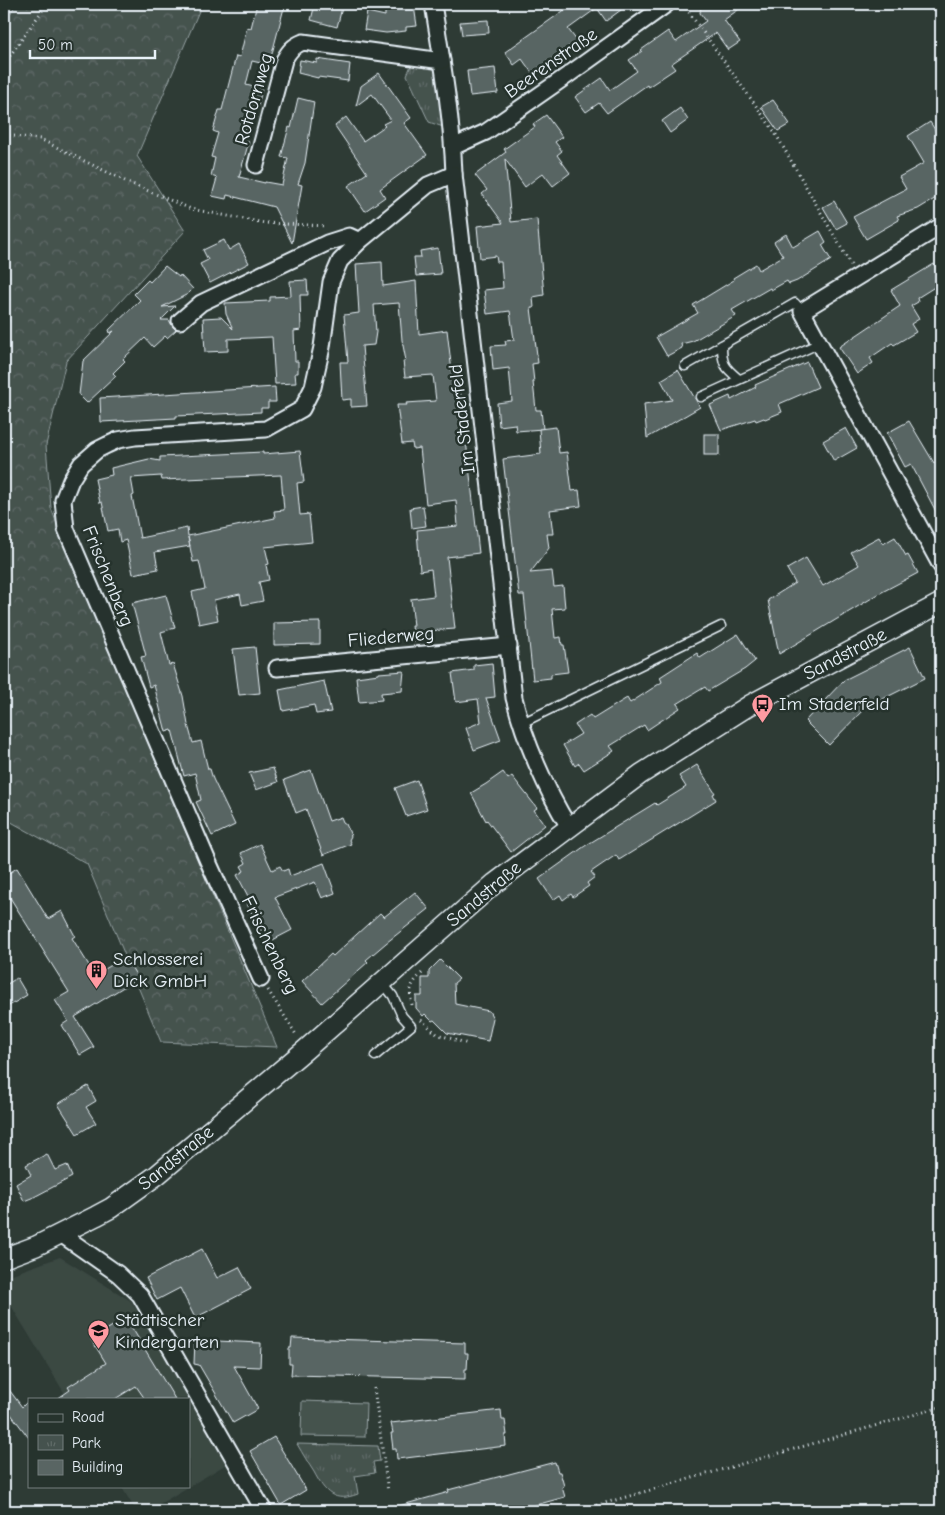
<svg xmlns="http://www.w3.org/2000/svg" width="945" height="1515" viewBox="0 0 945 1515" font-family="'Comic Neue',sans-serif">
<defs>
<pattern id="forest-crowns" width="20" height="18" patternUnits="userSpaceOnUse" patternTransform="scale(1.25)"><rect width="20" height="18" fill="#45524e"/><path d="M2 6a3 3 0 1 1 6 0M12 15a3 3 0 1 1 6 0" fill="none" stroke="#606b68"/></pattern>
<pattern id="park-tufts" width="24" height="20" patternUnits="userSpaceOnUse" patternTransform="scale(1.25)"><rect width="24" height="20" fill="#45524e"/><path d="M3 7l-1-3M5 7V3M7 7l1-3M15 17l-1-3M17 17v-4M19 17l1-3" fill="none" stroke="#606b68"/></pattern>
</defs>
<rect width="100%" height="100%" fill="#2e3b35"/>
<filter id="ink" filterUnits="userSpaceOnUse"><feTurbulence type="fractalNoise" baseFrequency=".02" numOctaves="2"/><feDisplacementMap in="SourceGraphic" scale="10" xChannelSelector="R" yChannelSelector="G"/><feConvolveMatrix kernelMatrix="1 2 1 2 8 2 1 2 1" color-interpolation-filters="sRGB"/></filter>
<g filter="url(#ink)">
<path fill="#3b4843" d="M60 1257 131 1301 230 1462 148 1511H136L121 1486H189V1399H68L4 1294V1277Z"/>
<path fill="#45524e" stroke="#96a2a3" d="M302 1401 366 1403 365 1437 301 1436Z"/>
<path fill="url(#forest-crowns)" stroke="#96a2a3" d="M16 4H202L137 156 185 231 66 361 46 445 51 508 72 564 277 1047 161 1042 87 864 4 818V24Z"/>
<g fill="url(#park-tufts)" stroke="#96a2a3">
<path d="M412 63 438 70 446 128 429 122 407 75Z"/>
<path d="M297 1444 378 1446 380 1461 373 1462 375 1473 355 1476 358 1494C334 1503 325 1493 314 1472 308 1463 303 1454 297 1444Z"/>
</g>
<g fill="#596563" stroke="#e8f1f8" fill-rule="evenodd">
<path d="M257 4H285L269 65 252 61 246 85 262 89 257 110 251 109 243 140 249 141 239 177 265 183V182L282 185 288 158 281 157 289 127 291 128 298 98 314 102 305 163 298 184 302 185 292 243 274 207 227 195 226 199 212 196 217 178 211 176 215 158 211 157 218 133 213 131 219 110H222L236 56 240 57 247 27 251 28Z"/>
<path d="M315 4H343L337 27 311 20Z"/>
<path d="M573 4H629L606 21 597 8 568 29 577 41 532 73 522 59 514 65 505 52Z"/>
<path d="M706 4H746L724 20 740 42 728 50 716 33 671 64 675 69 648 87 647 85 607 113 599 103 586 112 575 97 602 78 610 90 637 71 629 60 642 51 641 50 668 31 676 42 706 21 700 13 701 7Z"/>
<path d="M414 6 417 26 406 27V31L386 33 364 30 367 12 385 16V10Z"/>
<path d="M488 20 489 33 462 35 460 22Z"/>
<path d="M317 59 350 64 348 81 318 77V78L298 73 300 60 317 63Z"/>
<path d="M495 68 498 93 470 96 467 71Z"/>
<path d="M379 73 411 118 404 123 427 155 380 189 385 197 365 211 348 186 367 173 335 126 346 117 363 141 385 126 383 124 391 120 372 94 356 106 361 86Z"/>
<path d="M773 100 790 124 778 131 761 107Z"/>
<path d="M680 108 688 120 670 133 662 121Z"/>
<path d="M546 115 562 137 555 142 562 151 557 155 570 173 553 186 543 173 525 187 505 159 511 222 537 219 544 295 533 297 534 308H531L538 363 532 364 534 382H533L536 410H541L543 429 516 431 515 424 499 426 497 403 512 401 509 368 493 370 491 346 506 345 505 341 514 340 510 311 487 314 484 290 503 288 501 262H497L496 256 480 258 477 226 503 223 482 194 487 190 475 175 506 152 504 149 535 127 533 124Z"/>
<path d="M930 122 941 139V195L918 209 897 216 899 220 866 239 853 217 906 189 899 177 924 163 908 136Z"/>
<path d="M834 201 847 223 836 229 823 207Z"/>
<path d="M820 231 826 242 822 245 831 260 797 281 789 284 787 281 771 290 770 288 732 310 736 316 693 341 681 344 682 348 667 356 656 337 698 313 693 305 734 280 733 278 756 264 759 270 783 256 774 242 786 234 793 247Z"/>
<path d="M224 240 229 250 239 244 249 263 210 283 200 264 208 260 203 250Z"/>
<path d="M438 248 441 274 416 276 414 257H421L420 251Z"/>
<path d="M382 262 383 286 416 281 419 334 447 330 452 372 458 371 479 553 447 557 455 629 428 631 429 639 414 641 412 626H414L411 599 434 596 431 569 420 571 417 530 458 526 456 500 426 504 420 448 413 449 412 443 402 444 397 405H407L406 403 436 401 433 375 405 377 403 361H406L402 340 399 303 374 305 376 332 374 345 362 346 367 406 351 407V399L342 400 340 362H348L344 315 359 313 356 264Z"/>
<path d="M934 264 941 276V283L917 298 918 302 911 306 919 319 911 324 916 332 894 345 892 343 870 358 873 363 857 374 839 347 900 306 891 290Z"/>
<path d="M165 266 179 277 180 275 193 289 188 294 162 307 175 306 161 320H169L173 327 176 330 167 338 165 336 153 347 145 338 123 359 125 361 113 373 116 376 87 403 79 395 83 361 114 331 110 333 109 330 140 300 134 294 148 280 150 282Z"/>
<path d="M307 280 308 295H300L301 330 294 331 295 361H298V373H295L296 383 275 384 272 337 228 339V351L205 352 203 318 221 317 233 329 226 314 225 303 270 301V297L291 296 290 281Z"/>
<path d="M807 362 818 387 779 404 782 412 765 419 764 418 756 421 755 419 721 430 710 405 730 396 731 400 756 387 755 385Z"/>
<path d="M678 370 700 407 647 438 644 404 672 400 661 380Z"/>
<path d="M275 387 276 402H268V408H261V412L176 416V418L101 422 100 398Z"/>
<path d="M909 421 934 463 941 459V521L911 464 905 467 887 433Z"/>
<path d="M556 427 559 453 567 452 572 491 579 490 581 506 550 510 553 534H547L549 548 530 573 552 571 554 587 563 586 565 608 552 609 555 638 561 637 562 645H564L568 672 551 674V678L533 680 524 595H519L503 459 541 454 539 429Z"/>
<path d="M846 428 857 448 834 461 823 441Z"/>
<rect x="704" y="434" width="15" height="21"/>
<path d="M300 451 304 482 297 483 300 515 309 514 312 542 265 547 269 564 266 565 269 580 259 582 263 601 242 605 240 594 214 600 218 620 199 624 192 592 205 589 199 561 193 562 188 537 190 546 155 552 158 569 133 574 126 540 120 542 118 529 108 531 102 502 100 503 95 479 112 475 111 468 149 459 160 461V457L263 452V454ZM281 475 284 510 274 511 275 518 188 536 187 528 140 538 132 496 134 495 131 478 161 476 162 480Z"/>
<path d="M423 506 426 526 412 528 410 508Z"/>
<path d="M879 537 883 544 895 537 906 556 908 555 918 573 882 592 779 654 768 600 795 583 787 569 806 558 823 586 859 565 851 552Z"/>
<path d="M166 595 175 628 161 632 169 665 173 664 183 696 188 725 193 743 201 741 208 769H210L213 779 235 825 212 836 196 802 201 800 195 773 184 776 172 730 166 732 154 685 149 687 141 657 146 656 132 603Z"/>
<path d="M320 622V644L274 645V623Z"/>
<path d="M738 634 755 661 745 669 708 691 705 687 677 704 680 708 647 730 644 725 610 746 614 751 584 770 579 763 575 766 563 745 581 734 575 725 590 715 593 719 627 698 630 703 662 682 660 677 697 653 700 658Z"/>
<path d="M255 647 260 693 239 695 233 649Z"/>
<path d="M910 647 925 678 865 708 829 745 805 721 844 680Z"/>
<path d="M492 663 495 697 486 698 501 740 474 750 466 728 481 722 478 699 456 702 452 673 474 670V665Z"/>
<path d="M404 671 402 691 381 693 382 700 359 702 356 677 379 674V673Z"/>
<path d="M324 681 331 712 316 714 314 705 283 711 279 690Z"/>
<path d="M697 765 715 793 713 794 716 800 619 860 616 855 591 872 595 877 587 883 589 886 573 897 571 894 563 900 560 895 553 900 539 879 585 846 655 803 657 805 686 787 679 776Z"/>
<path d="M273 768 278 782 256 790 249 773Z"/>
<path d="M311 770 329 821 341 817 343 822 346 824 351 836 349 840 351 844 323 855 306 809 296 813 284 780Z"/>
<path d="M503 772 508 779 512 776 537 808 534 810 545 825 511 852 487 820 486 821 471 793 486 784Z"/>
<path d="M417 780 427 809 406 816 395 788Z"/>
<path d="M260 844 272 870 280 866 283 871 288 869 290 876 324 863 335 893 322 898 315 882 275 897 292 930 267 943 246 902 250 900 237 875 244 871 241 866 246 863 241 853Z"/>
<path d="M17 868 48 919 62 911 75 936 72 938 95 975 125 957 138 978 75 1017 94 1047 80 1055 62 1025 68 1021 55 1000 69 992 4 888V876Z"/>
<path d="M415 892 429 909 386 943 366 960 368 962 322 1003 302 981 331 954 333 956 380 913 384 917Z"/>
<path d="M440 960 459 979 454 983 455 1004 489 1011 493 1018 488 1041 447 1033 434 1020 432 1021 425 1014 423 1016 416 1008V996H422V978H429V971Z"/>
<path d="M17 978 27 995 9 1006 4 998V986Z"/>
<path d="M88 1086 96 1101 86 1107 96 1123 77 1134 58 1104Z"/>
<path d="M47 1154 55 1170 67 1165 72 1177 34 1197 24 1201 16 1184 31 1175 26 1165Z"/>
<path d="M202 1249 217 1278 239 1267 251 1289 195 1318 180 1288 157 1300 146 1278Z"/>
<path d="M126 1318 175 1399H145L136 1386 115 1399H57L70 1390 68 1387 106 1363 91 1339Z"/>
<path d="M292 1338 465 1343V1353H468L467 1369H465V1379L291 1375 292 1364H289V1348H291Z"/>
<path d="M195 1340 261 1343 260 1367 234 1366 258 1409 233 1423 199 1365 194 1364Z"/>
<path d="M4 1383 22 1407 29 1400V1438L4 1405Z"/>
<path d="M501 1410 502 1420H505L507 1435H505L506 1446 397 1459 396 1449H393L391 1433H393L391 1423Z"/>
<path d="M274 1437 306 1490 281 1505 250 1451Z"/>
<path d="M555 1462 558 1472H560L564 1486 562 1487 565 1497 514 1511H395V1507L449 1492 448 1490Z"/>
</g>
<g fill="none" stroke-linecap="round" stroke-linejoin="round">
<defs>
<g id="service">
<path d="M722 345C722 364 724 367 739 379"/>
<path d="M685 366 795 303 802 311"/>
<path d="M701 397 820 343"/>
<path d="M520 724 721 626"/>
<path d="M375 1056 411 1026 402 1016 393 996 382 982"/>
</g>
<g id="minor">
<path d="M433 4C442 60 452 117 454 174L514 698C525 741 546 790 569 827"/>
<path d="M453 147 486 132 568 75 667 4"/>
<path d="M256 165 284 60C289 51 293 46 303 42L442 61"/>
<path d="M941 226 802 311 941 566"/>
<path d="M180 321 201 303 327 243 349 236 360 241"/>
<path d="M277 668 509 646"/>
<path d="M261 979 207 859 66 529 63 500 71 480 81 464 97 450 107 445 118 440 135 437 266 429 302 409 313 387 322 347 331 282 340 261 360 241 428 185 454 174"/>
<path d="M61 1234 118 1274 140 1295 264 1511"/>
</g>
<path id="tertiary" d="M4 1258 36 1246 96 1216 111 1208 157 1175 305 1050 495 883 641 774 750 705 941 603"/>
</defs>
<use href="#service" stroke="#e8f1f8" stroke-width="11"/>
<use href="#minor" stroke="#e8f1f8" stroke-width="19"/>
<use href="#tertiary" stroke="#e8f1f8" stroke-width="22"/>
<g stroke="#e8f1f8" stroke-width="3" stroke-dasharray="1 4" stroke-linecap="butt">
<path d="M683 4 774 131 851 265"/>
<path d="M4 64 47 4"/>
<path d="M4 135 40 139 125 181 191 209 265 223 326 226"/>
<path d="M268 990 297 1036"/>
<path d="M412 1005C408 987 412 983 424 971"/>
<path d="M421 1020 437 1034 468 1044"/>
<path d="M374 1388 388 1492"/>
<path d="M577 1511 941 1407"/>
</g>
<use href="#service" stroke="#26332d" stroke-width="8"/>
<use href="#minor" stroke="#26332d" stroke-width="15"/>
<use href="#tertiary" stroke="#26332d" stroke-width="19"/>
</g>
</g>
<defs>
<symbol id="bus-pin" viewBox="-11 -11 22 30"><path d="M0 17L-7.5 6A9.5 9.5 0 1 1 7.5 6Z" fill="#ff9aa2" stroke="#26332d"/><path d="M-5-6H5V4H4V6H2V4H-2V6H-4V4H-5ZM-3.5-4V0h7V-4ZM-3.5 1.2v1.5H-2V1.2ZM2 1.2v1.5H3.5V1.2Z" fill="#111"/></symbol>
<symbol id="building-pin" viewBox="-11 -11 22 30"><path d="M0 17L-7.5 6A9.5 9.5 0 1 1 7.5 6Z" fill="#ff9aa2" stroke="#26332d"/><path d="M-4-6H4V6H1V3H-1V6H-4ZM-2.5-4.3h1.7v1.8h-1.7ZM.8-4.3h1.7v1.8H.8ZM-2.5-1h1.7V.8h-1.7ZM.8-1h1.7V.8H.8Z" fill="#111"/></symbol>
<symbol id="school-pin" viewBox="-11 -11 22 30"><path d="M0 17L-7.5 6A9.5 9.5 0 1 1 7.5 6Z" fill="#ff9aa2" stroke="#26332d"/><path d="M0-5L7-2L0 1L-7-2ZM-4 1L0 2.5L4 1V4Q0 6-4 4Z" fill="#111"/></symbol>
</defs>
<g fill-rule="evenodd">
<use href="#bus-pin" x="750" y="692" width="25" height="34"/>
<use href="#building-pin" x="84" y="958" width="25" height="34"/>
<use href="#school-pin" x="86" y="1318" width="25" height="34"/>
</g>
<g text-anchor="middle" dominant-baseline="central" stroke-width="5" stroke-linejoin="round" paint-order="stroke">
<g font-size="19" fill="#e8f1f8" stroke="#26332d">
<text transform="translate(551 63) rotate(-35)">Beerenstraße</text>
<text transform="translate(254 99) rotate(-74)">Rotdornweg</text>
<text transform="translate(462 419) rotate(-97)">Im Staderfeld</text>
<text transform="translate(108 576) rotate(68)">Frischenberg</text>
<text transform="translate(391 637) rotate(-5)">Fliederweg</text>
<text transform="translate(845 654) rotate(-28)">Sandstraße</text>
<text transform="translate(484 894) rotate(-40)">Sandstraße</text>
<text transform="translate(270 945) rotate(64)">Frischenberg</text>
<text transform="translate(176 1158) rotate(-39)">Sandstraße</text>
</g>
<g font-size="19" fill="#e8f1f8" stroke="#26332d" text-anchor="start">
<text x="779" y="704">Im Staderfeld</text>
<text x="113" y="959">Schlosserei<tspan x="113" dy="22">Dick GmbH</tspan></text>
<text x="115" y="1320">Städtischer<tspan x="115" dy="22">Kindergarten</tspan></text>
</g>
</g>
<rect width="945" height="1515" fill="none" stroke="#26332d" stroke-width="20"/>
<rect x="10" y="10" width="925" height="1495" fill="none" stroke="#e8f1f8" stroke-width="2" filter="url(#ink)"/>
<rect x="28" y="1398" width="162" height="90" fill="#26332d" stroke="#747f7e"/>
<rect x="38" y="1414" width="25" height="8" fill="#26332d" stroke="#747f7e"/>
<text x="72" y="1422" font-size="15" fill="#e8f1f8">Road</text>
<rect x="38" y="1435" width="25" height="15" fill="url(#park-tufts)" stroke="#747f7e"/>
<text x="72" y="1448" font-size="15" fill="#e8f1f8">Park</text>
<rect x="38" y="1460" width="25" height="15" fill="#596563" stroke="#747f7e"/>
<text x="72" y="1472" font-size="15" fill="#e8f1f8">Building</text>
<path d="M30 50v8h125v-8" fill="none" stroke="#e8f1f8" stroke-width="2.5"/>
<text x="38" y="50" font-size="15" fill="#e8f1f8" stroke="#26332d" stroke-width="4" paint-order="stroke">50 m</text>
</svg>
